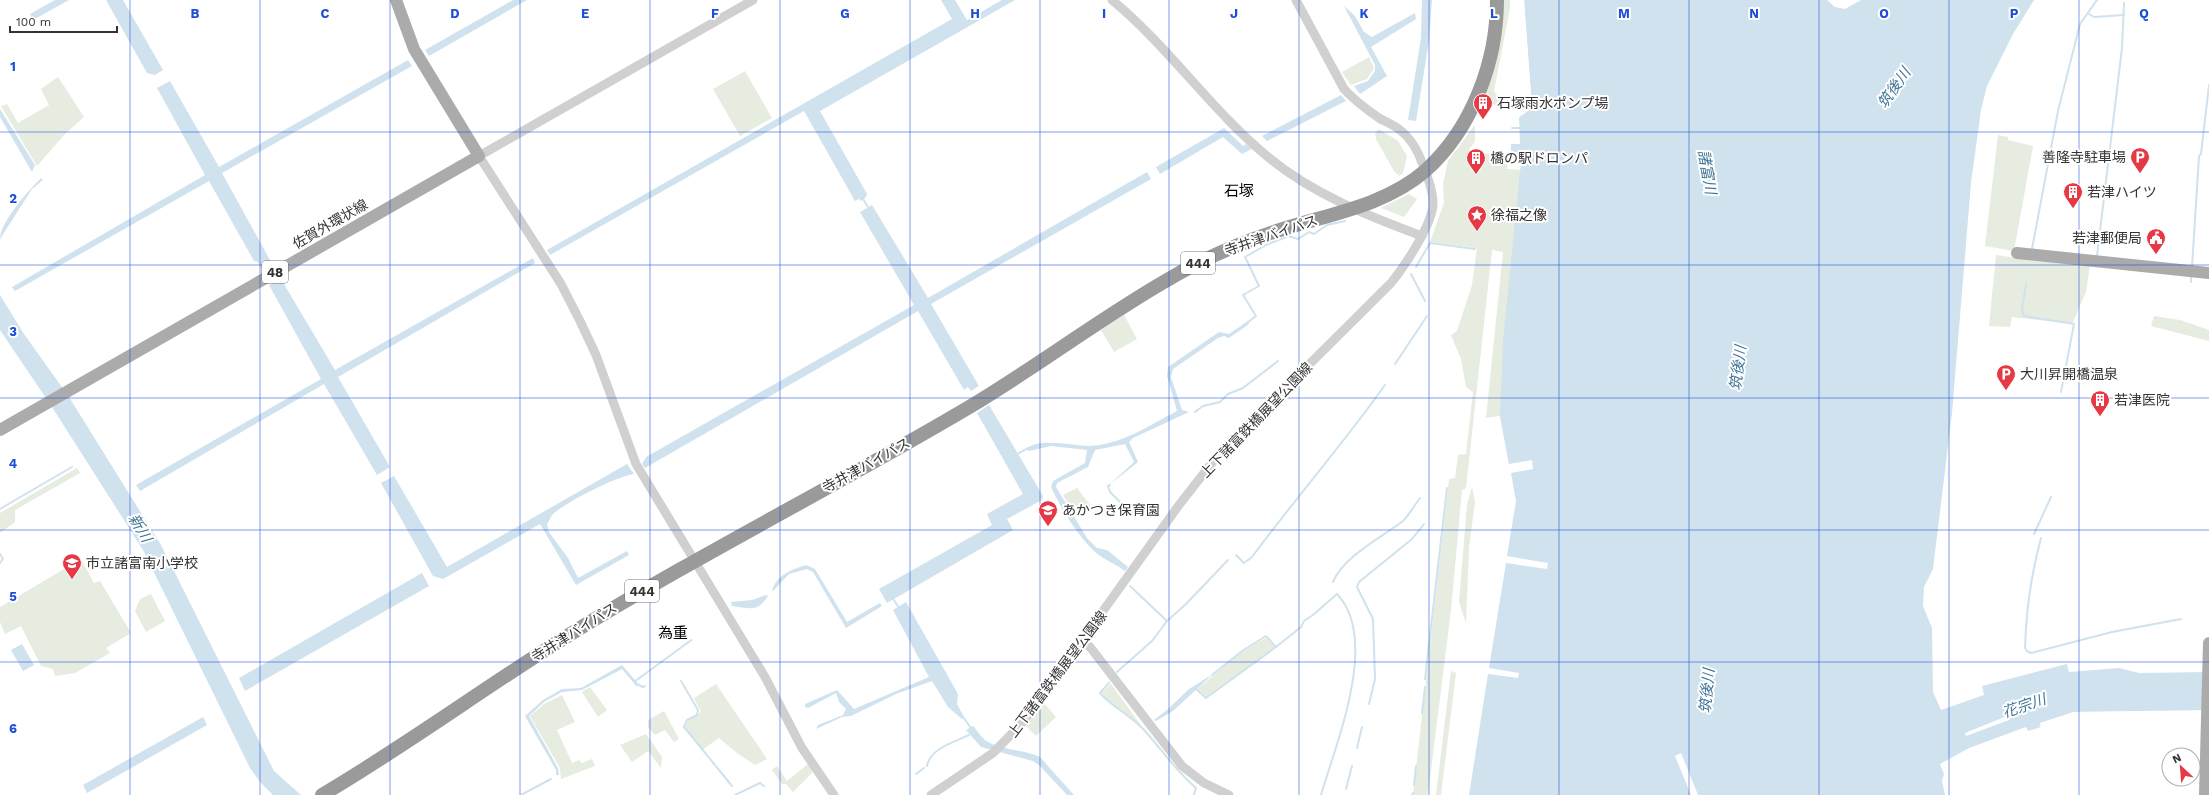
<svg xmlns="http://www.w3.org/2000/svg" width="2209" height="795" viewBox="0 0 2209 795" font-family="'Work Sans','Noto Sans JP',sans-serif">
<rect width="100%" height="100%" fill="#fff"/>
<g fill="#e6ecdf">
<path d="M1503 0H1510V8L1494 91 1504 105 1500 108C1488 103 1486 96 1485 84Z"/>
<path d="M1369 57 1374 68 1367 79 1351 85 1342 72Z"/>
<path d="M745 71 772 118 740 136 713 89Z"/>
<path d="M58 77 84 117 65 134 37 166 1 106 7 104 18 123 49 105 41 89Z"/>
<path d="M1475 125V142L1469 149 1473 153 1508 155 1507 169 1522 170 1518 353 1509 464 1500 416 1486 418 1503 252 1492 250 1466 488 1462 490 1451 610 1428 795H1413L1449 479 1455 478 1458 455 1466 454 1473 392 1466 387 1461 359 1451 335 1457 331 1472 285 1477 248 1430 242 1444 203 1443 184 1448 161Z"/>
<path d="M1379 129 1398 141 1407 156 1403 173 1399 176 1394 171 1376 139 1375 133Z"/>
<path d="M1998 135 2008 137V140L2033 146 2014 251 1985 246Z"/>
<path d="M1409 194 1417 199 1404 217 1381 208Z"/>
<path d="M1996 255 2031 260 2090 265 2086 292 2072 324 2012 317 2010 327 1989 326Z"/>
<path d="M1124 315 1137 339 1114 352 1101 330Z"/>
<path d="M2154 316 2180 320 2209 330V341L2151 326Z"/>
<path d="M77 468 80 473 15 510V522L0 533V513Z"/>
<path d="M1472 487 1475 502 1469 548 1466 623 1459 602 1467 505Z"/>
<path d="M1077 488 1091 506 1075 516 1063 495Z"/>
<path d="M81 559 94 583 100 581 131 633 106 648 110 653 75 673 55 676 53 669 41 666 21 626 5 634 0 622V607Z"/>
<path d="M151 594 165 621 146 632 135 611 140 599Z"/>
<path d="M1266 638 1275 647 1207 697 1197 689 1243 651Z"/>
<path d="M1451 671 1456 673 1441 795H1436Z"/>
<path d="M716 684 767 759 755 765 737 753 719 738 702 750 685 728 688 721 701 712 694 698Z"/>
<path d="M1111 684 1143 728 1111 703 1102 693Z"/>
<path d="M590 687 607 710 598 717 582 692Z"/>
<path d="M562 695 575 722 557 730 572 763 579 760 582 763 592 759 595 766 561 779 560 768 530 716 544 704Z"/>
<path d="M1044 703 1056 717 1036 736 1026 726Z"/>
<path d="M664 711 679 739 674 742 665 730 655 735 648 727V720Z"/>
<path d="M646 734 662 757 661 768 648 751 632 762 620 745Z"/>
<path d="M808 764 813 772 793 792 786 784H782L772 770 777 766 787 781Z"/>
</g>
<g fill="#cfe2ee" fill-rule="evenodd">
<path d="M55 0H69L33 20 30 14Z"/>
<path d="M106 0H123L163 70 155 75 147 73Z"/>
<path d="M513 0H527L429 56 425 50Z"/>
<path d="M941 0H955L967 20 1002 0H1015L820 111 867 194 866 197 861 201 859 199 855 201 804 111 550 255 547 250 952 19Z"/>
<path d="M1422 0H1432L1429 41 1416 121 1408 120 1421 38Z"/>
<path d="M1524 0H1827L1835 7 1845 9 1861 0H2034L2013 34 1987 86 1981 110 1971 183 1952 413 1933 569 1924 587 1923 606 1932 628 1933 692 1941 710 1984 695 1982 686 2067 664 2069 672 2119 668 2139 673 2209 672V710L2074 712 2040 723 2041 727 2028 731 2026 727 1969 748 1940 764 1944 774 1942 781 1945 795H1469L1488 674 1518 678 1519 673 1489 668 1506 563 1547 569 1548 563 1507 556 1516 501 1511 473 1533 469 1532 460 1509 464 1500 416 1503 341 1522 152H1511V144H1520L1519 117 1532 108ZM2007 716 2009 720 1966 736 1965 733Z"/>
<path d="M1344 6 1355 16 1364 32 1372 37 1415 13 1416 19 1371 47 1387 76 1360 94 1354 86 1368 81 1375 71V65Z"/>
<path d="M408 60 412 66 222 173 271 262 261 268 258 262 254 261 209 181 15 291 12 287 205 175 157 88 170 81 219 167Z"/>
<path d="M1341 95 1346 101 1267 141 1262 136Z"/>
<path d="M0 109 35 165 32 172 0 117Z"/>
<path d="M1224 128 1243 146 1246 144 1252 149 1242 154 1223 137 1160 174 1156 167Z"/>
<path d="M1147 172 1151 179 931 304 979 386 971 391 968 387 964 390 918 311 645 468 642 464 646 457 914 305 860 212 872 205 928 298Z"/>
<path d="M41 178 43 180 32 189 0 239C0 222 29 190 41 178Z"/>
<path d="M533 258 535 263 338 377 390 467 377 475 324 384 140 491 136 485 321 379 269 285 281 279 335 370Z"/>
<path d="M0 295 24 334 69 397 161 545 274 771 301 795H273L260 782 250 768 143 550 52 407 0 330Z"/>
<path d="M1248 321 1249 324 1229 338 1224 336 1218 338 1173 369 1171 377 1182 410 1189 412 1133 438 1129 442 1138 462 1108 486 1134 462 1125 444 1095 450 1088 467 1057 483 1056 487 1087 538 1097 548 1107 550 1128 567 1125 571C1117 565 1107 561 1099 555 1081 542 1060 507 1051 487L1053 481 1085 463 1087 450 1051 446 1029 451 1026 449C1039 437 1073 446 1089 446 1121 445 1150 425 1177 411L1167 376 1168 367 1219 332 1229 334Z"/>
<path d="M989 405 1043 496 1042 500 1007 519 1013 530 887 603 879 589 992 525 987 514 1023 494 977 413Z"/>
<path d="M627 464 634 474C615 477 568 501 553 514 551 516 549 521 547 524L549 532 568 558 578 578 627 551 629 555 576 585 540 524 443 579 433 576 381 483 394 476 447 567Z"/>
<path d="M806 565 815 569 847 622 880 603 882 606 846 628 813 572 807 569 789 574 773 591 772 590C778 574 791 570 806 565Z"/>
<path d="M422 573 429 586 245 691 239 678Z"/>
<path d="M766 595 768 596C757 613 750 608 732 606L731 602 752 600Z"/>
<path d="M906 602 958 694 957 704 964 717 962 719 948 707 932 681 896 694 851 716 842 717 816 729 818 725 843 715 846 709 839 702 836 693 808 708 805 707V704L837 690 854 709 929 677 893 610Z"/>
<path d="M691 639 693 640 637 681V687L622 669 582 690 562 692 544 702 529 716 558 768 559 775H556V770L525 716 543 700 562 689 581 688 622 665 635 680Z"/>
<path d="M22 644 34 665 23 671 11 650Z"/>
<path d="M1213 674 1173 711 1156 721 1154 720 1167 710 1189 689Z"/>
<path d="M203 717 207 725 87 793 83 785Z"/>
<path d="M973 726C977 730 980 736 985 740 998 750 1024 749 1040 757L1074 795H1067L1039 765 1033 761 981 747 966 730Z"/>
</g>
<g fill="#fff">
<path d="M1522 0H1524L1532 108 1519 117V115L1530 107Z"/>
<path d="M2177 711 2176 713 2075 714 2042 724 2041 729 2040 723 2074 712Z"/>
<path d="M1681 753 1698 795H1691L1675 756Z"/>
</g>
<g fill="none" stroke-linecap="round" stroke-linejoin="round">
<g stroke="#cfe2ee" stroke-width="2">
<path d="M2089 14 2094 17 2124 15"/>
<path d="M1512 128H1521"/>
<path d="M862 197 869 209"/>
<path d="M2032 249 2058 111 2080 24 2097 0"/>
<path d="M2097 256 2122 48 2124 3"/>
<path d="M1416 267 1430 243 1475 249"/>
<path d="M2192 267 2199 156 2201 154 2209 85"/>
<path d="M1411 274 1425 301"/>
<path d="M2191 282V275"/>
<path d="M2026 284 2022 310 2024 316 2074 324 2061 392"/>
<path d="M1247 323 1256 316 1243 295 1259 286 1245 257 1266 245 1289 236 1298 239 1309 232 1314 234 1327 225 1345 221"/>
<path d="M1395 364 1427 316"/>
<path d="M1195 412 1203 406 1220 402 1228 394 1243 388 1278 361"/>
<path d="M1016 455 1028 448"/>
<path d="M1110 485 1108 486 1110 492 1124 506"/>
<path d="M0 509 72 467"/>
<path d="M2034 534 2051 497"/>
<path d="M2041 538C2031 575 2026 609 2025 648L2027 651 2031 653 2112 632 2181 619"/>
<path d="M0 554 3 559 0 563"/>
<path d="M1236 555 1244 563 1252 557C1295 499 1343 444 1385 385"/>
<path d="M1333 582C1343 557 1382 537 1403 521 1409 515 1414 506 1420 498"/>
<path d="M1130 586 1167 621"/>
<path d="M892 597 899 608"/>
<path d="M1117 672 1152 641 1167 621 1186 604 1228 560"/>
<path d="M1212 675 1242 651 1266 636 1276 647 1301 627 1304 621 1313 615 1337 594C1380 639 1336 743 1321 795"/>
<path d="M1425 679 1447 488"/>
<path d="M681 681 698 710 697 715 687 720 684 727 732 786"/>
<path d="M1109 683 1100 693C1113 708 1132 716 1145 731 1162 750 1176 771 1196 788L1194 795"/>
<path d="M637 684 643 687 645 686"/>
<path d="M1196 689 1206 698 1276 647"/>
<path d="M1369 704 1375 679 1373 619 1357 587 1359 582 1412 539 1424 524"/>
<path d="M1422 713 1425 687"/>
<path d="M963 717 971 728"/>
<path d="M1357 748 1362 727"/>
<path d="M927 766C930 748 955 742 969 735"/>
<path d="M916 774 924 768"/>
<path d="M1414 785 1416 766"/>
<path d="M1346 789 1352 766"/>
<path d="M521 795 551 779"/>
<path d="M735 795 760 783 764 786"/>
<path d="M1412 795 1413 793"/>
</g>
<g stroke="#d0d0d0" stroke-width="9">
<path d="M753 0 479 156 561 284 580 321 596 355 636 464 765 677 802 748 834 795"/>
<path d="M1112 0C1169 47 1211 110 1268 157 1313 194 1368 216 1422 236"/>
<path d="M1083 641 1090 647 1182 766 1204 783 1229 795"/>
<path d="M931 795 993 753 1024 721 1179 505 1219 454 1391 283C1404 267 1433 224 1433 203 1433 190 1428 177 1423 165 1418 151 1412 139 1400 130 1394 125 1386 122 1379 118 1366 109 1354 100 1344 89L1296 0"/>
</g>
<g stroke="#ababab" stroke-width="12">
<path d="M2017 253 2209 273"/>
<path d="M0 430 479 156 414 49 396 0"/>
<path d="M2205 795 2209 643"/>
</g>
<path stroke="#9a9a9a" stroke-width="14" d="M322 795C407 745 485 687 569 635 700 554 838 485 971 406 1036 367 1097 321 1162 283 1200 260 1241 242 1283 229 1330 214 1386 205 1425 171 1472 129 1497 62 1497 0"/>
</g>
<path fill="none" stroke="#1d4ed8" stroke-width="1" stroke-opacity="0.55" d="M130 0V795M260 0V795M390 0V795M520 0V795M650 0V795M780 0V795M910 0V795M1040 0V795M1169 0V795M1299 0V795M1429 0V795M1559 0V795M1689 0V795M1819 0V795M1949 0V795M2079 0V795M0 132H2209M0 265H2209M0 398H2209M0 530H2209M0 662H2209"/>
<defs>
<symbol id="building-pin" viewBox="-11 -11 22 30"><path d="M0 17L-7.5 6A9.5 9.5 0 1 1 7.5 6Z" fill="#e63946" stroke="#fff"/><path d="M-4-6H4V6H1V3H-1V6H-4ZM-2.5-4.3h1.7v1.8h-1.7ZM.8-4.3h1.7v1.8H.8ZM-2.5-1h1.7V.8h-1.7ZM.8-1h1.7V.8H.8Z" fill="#fff"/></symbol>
<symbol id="parking-pin" viewBox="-11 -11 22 30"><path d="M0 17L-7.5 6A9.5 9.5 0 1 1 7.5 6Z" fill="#e63946" stroke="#fff"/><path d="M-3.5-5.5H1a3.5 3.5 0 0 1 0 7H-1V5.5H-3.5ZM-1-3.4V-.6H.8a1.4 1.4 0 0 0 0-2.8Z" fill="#fff"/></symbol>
<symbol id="sight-pin" viewBox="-11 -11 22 30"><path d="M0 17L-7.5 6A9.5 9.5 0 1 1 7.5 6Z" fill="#e63946" stroke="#fff"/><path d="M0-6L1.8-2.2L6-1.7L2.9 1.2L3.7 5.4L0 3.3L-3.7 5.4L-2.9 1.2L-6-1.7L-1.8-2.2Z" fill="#fff"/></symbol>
<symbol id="civic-pin" viewBox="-11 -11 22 30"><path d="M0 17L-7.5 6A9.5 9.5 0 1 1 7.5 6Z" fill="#e63946" stroke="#fff"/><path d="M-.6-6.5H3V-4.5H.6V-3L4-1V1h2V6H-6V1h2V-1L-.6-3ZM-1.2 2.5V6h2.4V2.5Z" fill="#fff"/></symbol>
<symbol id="school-pin" viewBox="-11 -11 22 30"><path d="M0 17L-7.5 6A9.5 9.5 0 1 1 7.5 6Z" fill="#e63946" stroke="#fff"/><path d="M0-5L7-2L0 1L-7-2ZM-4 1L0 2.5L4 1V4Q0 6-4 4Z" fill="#fff"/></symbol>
</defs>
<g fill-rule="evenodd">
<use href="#building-pin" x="1472" y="92" width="22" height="30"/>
<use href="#parking-pin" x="2129" y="146" width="22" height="30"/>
<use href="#building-pin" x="1465" y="147" width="22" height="30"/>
<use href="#building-pin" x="2062" y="181" width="22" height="30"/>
<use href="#sight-pin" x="1466" y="204" width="22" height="30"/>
<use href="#civic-pin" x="2145" y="227" width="22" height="30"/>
<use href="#parking-pin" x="1995" y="363" width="22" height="30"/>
<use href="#building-pin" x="2089" y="389" width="22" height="30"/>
<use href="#school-pin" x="1037" y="499" width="22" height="30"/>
<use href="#school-pin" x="61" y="552" width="22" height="30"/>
</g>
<g text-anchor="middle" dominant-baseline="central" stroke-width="4" stroke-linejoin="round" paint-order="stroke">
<g fill="#fff" stroke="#707070" stroke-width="1">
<rect x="1181" y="252" width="34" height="22" rx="3"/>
<rect x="262" y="261" width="26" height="22" rx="3"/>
<rect x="625" y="580" width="34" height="22" rx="3"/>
</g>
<g font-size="13" font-weight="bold" fill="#333">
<text x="1198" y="263">444</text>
<text x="275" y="272">48</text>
<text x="642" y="591">444</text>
</g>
<g font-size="14" fill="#333" stroke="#fff" text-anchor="start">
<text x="1497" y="103">石塚雨水ポンプ場</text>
<text x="2126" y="157" text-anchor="end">善隆寺駐車場</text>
<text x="1490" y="158">橋の駅ドロンパ</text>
<text x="2087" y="192">若津ハイツ</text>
<text x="1491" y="215">徐福之像</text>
<text x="2142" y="238" text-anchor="end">若津郵便局</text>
<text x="2020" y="374">大川昇開橋温泉</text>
<text x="2114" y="400">若津医院</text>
<text x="1062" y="510">あかつき保育園</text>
<text x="86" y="563">市立諸富南小学校</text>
</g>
<g font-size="14" fill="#333" stroke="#fff">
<text transform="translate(330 224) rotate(-30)">佐賀外環状線</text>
<text transform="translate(1271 235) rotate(-19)">寺井津バイパス</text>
<text transform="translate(1256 420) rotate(-46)">上下諸富鉄橋展望公園線</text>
<text transform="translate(866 465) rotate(-29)">寺井津バイパス</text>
<text transform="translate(574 632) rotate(-32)">寺井津バイパス</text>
<text transform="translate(1057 674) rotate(-53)">上下諸富鉄橋展望公園線</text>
</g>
<g font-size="15" font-style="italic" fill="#3f7597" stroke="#fff">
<text transform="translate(1894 88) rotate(-55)">筑後川</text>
<text transform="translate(1707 172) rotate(80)">諸富川</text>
<text transform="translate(1738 368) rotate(-83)">筑後川</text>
<text transform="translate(140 528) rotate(59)">新川</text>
<text transform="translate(1707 691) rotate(-85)">筑後川</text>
<text transform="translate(2024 706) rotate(-19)">花宗川</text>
</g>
<g font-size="15" fill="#000" stroke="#fff">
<text x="1239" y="191">石塚</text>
<text x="673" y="633">為重</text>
</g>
</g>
<g font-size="13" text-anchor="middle" font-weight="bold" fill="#1d4ed8" stroke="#fff" stroke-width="4" stroke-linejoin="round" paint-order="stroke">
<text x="195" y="18">B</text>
<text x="325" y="18">C</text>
<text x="455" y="18">D</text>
<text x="585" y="18">E</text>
<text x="715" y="18">F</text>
<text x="845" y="18">G</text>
<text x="975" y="18">H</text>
<text x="1104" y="18">I</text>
<text x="1234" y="18">J</text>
<text x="1364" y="18">K</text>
<text x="1494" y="18">L</text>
<text x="1624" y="18">M</text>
<text x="1754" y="18">N</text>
<text x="1884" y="18">O</text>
<text x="2014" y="18">P</text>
<text x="2144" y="18">Q</text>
<text x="13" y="71">1</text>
<text x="13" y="203">2</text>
<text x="13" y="336">3</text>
<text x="13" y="468">4</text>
<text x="13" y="601">5</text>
<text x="13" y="733">6</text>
</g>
<g transform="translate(2181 767) rotate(334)"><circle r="19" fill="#ffffff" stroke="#adadad"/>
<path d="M0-3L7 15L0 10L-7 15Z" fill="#e63946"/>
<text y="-6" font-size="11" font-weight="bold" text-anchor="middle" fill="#333333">N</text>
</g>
<path d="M10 26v6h107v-6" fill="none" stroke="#333333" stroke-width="2"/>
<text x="16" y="26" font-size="12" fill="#333333" stroke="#ffffff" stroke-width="3" paint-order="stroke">100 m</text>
</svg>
